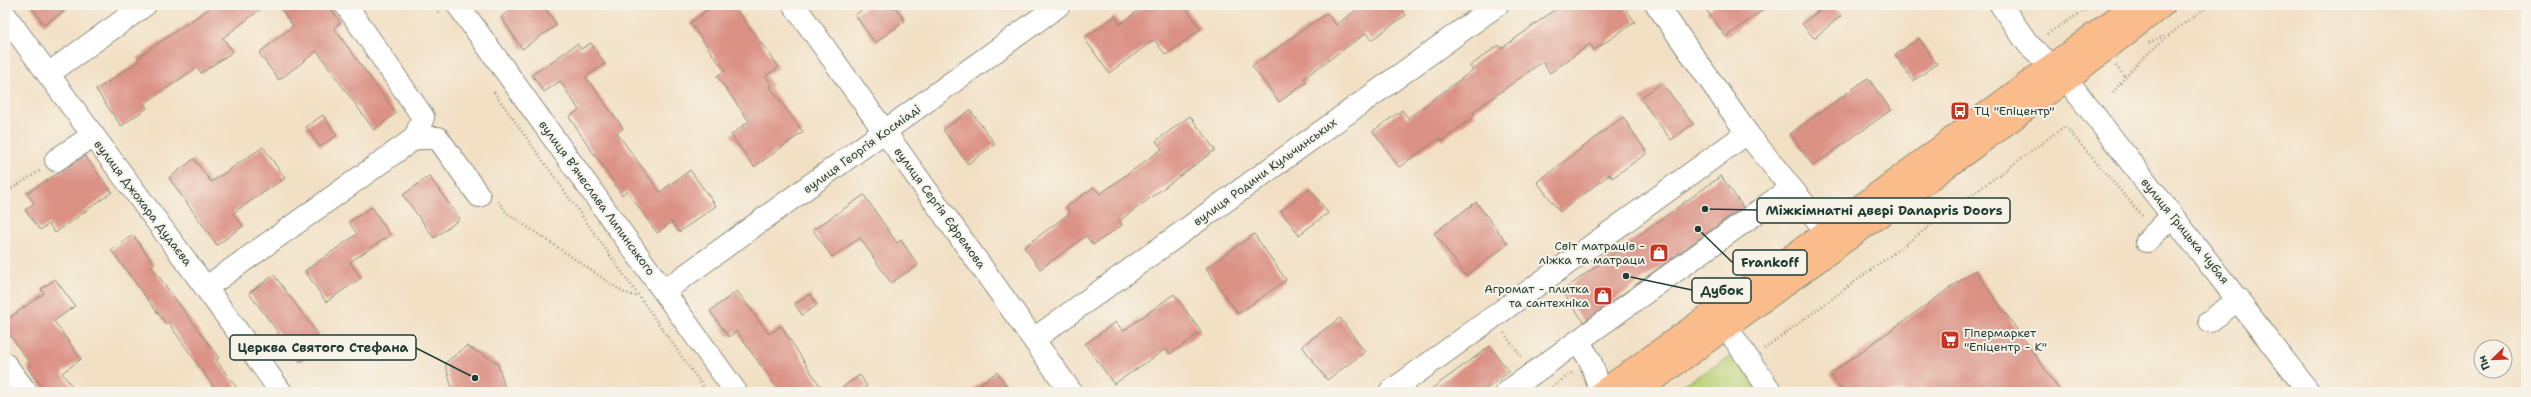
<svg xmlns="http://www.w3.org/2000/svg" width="2531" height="397" viewBox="0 0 2531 397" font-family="'Shantell Sans',sans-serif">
<rect width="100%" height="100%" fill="#f7f3e8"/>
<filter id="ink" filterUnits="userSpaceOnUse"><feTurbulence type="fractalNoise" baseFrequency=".025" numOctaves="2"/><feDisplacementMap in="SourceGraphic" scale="8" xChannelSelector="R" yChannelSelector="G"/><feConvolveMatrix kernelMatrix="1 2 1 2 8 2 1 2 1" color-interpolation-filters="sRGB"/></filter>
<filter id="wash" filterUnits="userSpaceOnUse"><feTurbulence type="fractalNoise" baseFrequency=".012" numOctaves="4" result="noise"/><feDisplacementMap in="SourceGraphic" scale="16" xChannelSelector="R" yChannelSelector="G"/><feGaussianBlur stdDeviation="0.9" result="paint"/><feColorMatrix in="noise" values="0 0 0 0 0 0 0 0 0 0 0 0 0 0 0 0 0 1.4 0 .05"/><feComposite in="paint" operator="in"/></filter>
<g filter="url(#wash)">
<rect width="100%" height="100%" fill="#f2e0c5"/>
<path fill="#bbd276" stroke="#6d8855" d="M1732 356 1734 357 1760 392H1671Z"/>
<g id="blocks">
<g fill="#db9184">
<path d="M30 5H73L44 25Z"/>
<path d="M214 5H266L223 38 233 52 201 73 197 67 144 104 147 108 121 126 96 90 139 61 137 58Z"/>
<path d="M278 5H328L341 22 334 28 396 113 374 130 317 51 279 80 259 53 293 26Z"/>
<path d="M519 5H543L557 25 522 49 501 17Z"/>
<path d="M714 5H733L779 67 766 76 772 85 770 87 803 132 754 167 731 135 749 121 717 76 725 71 690 23Z"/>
<path d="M869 5H894L905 21 875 43 855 15Z"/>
<path d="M1146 5H1184L1201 29 1166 55 1154 40 1109 73 1084 38 1115 16 1120 24Z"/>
<path d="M1363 5H1399L1406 15 1371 40 1366 33 1304 78 1307 82 1279 102 1252 66 1327 13 1336 25Z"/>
<path d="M1561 5H1623L1635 22 1594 50 1590 44 1550 73 1542 62 1473 112 1476 115 1442 141 1440 138 1399 167 1373 131 1402 110 1408 118 1473 70 1470 66 1499 45 1501 49Z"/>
<path d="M1715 5H1770L1726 37 1707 11Z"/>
<path d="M1826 5H1832L1841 16 1814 38 1802 24Z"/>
<path d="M1919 38 1937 64 1913 81 1895 55Z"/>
<path d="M591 43 605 64 586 77 623 128 617 133 660 192 690 170 716 206 679 232 672 222 657 233 627 191 622 195 569 117 579 110 560 81 544 92 532 75 577 44 581 49Z"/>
<path d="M1868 78 1891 110 1813 166 1790 134Z"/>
<path d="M1662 83 1693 124 1671 140 1640 98Z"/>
<path d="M970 110 995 144 968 164 943 130Z"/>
<path d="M323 115 337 135 320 147 306 127Z"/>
<path d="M1190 116 1215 150 1119 221 1122 225 1093 245 1086 236 1040 269 1024 247 1070 213 1066 207 1094 187 1100 194 1162 149 1156 141Z"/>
<path d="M1623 117 1647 153 1612 178 1610 174 1560 212 1537 182Z"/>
<path d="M263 147 285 178 233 213 243 226 217 245 169 178 194 159 211 182Z"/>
<path d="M85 156 112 192 55 233 49 224 40 230 25 210 34 203 27 193Z"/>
<path d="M429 176 460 219 434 238 403 195Z"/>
<path d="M1721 176 1743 207 1584 322 1562 291Z"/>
<path d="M1310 189 1328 213 1299 235 1281 211Z"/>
<path d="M864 195 897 243 901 240 918 265 891 283 860 238 832 257 813 230Z"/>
<path d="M1476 202 1508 244 1466 276 1434 233Z"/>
<path d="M372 207 390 235 350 262 361 278 326 302 305 271 357 234 349 222Z"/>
<path d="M1254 234 1286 280 1238 314 1206 268Z"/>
<path d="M133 235 154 264 151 266 219 358 216 360 240 392H217L168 322 166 324 111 250Z"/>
<path d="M1975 270 2061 392H1843L1830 374Z"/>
<path d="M274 275 325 344 300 362 249 293Z"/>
<path d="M55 279 75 306 54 321 81 359 62 373 76 392H45L27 367 31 365 5 328V321L44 293 41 289Z"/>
<path d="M737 291 769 334 781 326 824 392H780L736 331 729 337 710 311Z"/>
<path d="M810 294 817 305 802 315 795 304Z"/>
<path d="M1174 294 1201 332 1170 354 1166 349 1114 384 1085 344 1116 322 1123 331Z"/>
<path d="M1340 318 1365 352 1327 380 1302 346Z"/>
<path d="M467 346 498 363 506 392H453L445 363Z"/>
<path d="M1490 346 1509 372 1482 392H1427Z"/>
<path d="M997 372 1011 392H968Z"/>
<path d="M860 375 867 386 859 392H836Z"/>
</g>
</g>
</g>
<g filter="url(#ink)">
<use href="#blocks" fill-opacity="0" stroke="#888e7c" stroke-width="1"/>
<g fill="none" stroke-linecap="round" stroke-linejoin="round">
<defs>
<g id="minor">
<path d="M458 5 736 392"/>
<path d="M794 5 1071 392"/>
<path d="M1657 5 1747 133 1826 231"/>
<path d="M2001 5 2028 44 2067 80 2309 392"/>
<path d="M5 15C96 141 191 265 281 392"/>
<path d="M48 74 145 5"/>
<path d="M415 138H438L479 196"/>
<path d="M56 160 92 136"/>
<path d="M2147 241 2172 216"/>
<path d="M207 287 415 138 423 117 346 5"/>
<path d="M664 291 1059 5"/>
<path d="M2210 321 2239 299"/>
<path d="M1727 328 1771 392"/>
<path d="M1034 339 1497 5"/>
<path d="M1578 341 1590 360 1601 392"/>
<path d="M5 364 26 392"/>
<path d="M1390 392 1747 133"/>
<path d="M1507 392 1791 188"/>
</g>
<g id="major">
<path d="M1601 392 1826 231 2133 5"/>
<path d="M1638 392 2067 80 2164 5"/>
</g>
</defs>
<use href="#minor" stroke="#888e7c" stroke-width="24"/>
<use href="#major" stroke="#888e7c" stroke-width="24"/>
<g stroke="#888e7c" stroke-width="2.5" stroke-dasharray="1 3" stroke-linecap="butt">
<path d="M433 5 440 14"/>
<path d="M2047 34 2093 5"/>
<path d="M2149 43 2164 36"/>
<path d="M2116 66 2125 77"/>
<path d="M494 92 707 392"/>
<path d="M2113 93C2138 58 2171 32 2206 8"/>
<path d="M5 193 41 170"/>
<path d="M498 201 507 213 623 292 638 297"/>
<path d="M1504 333 1522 358"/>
<path d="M1764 349 2065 126 2144 218"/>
<path d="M1545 392 1573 372"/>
</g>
<use href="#minor" stroke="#fff" stroke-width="22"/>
<use href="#major" stroke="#fabc8b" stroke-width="22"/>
</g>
</g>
<defs>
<symbol id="bus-square" viewBox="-11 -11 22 22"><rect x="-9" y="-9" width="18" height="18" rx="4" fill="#c8321e" stroke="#f7f3e8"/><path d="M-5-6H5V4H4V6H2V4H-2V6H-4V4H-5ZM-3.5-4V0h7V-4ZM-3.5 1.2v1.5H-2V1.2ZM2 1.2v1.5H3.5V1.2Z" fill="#fff"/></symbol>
<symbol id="shop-square" viewBox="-11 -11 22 22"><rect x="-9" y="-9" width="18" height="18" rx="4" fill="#c8321e" stroke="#f7f3e8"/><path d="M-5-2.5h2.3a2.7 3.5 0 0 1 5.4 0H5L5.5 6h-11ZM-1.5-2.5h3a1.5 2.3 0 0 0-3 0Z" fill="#fff"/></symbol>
<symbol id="supermarket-square" viewBox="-11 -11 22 22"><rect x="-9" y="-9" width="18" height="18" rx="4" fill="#c8321e" stroke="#f7f3e8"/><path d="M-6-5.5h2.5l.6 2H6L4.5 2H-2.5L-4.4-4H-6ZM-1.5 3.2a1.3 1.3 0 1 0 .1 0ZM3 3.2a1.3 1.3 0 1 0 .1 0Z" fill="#fff"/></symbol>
</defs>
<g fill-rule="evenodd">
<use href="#bus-square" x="1949" y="100" width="22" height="22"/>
<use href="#shop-square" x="1648" y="242" width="22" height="22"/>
<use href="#shop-square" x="1592" y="285" width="22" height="22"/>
<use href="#supermarket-square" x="1939" y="329" width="22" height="22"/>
</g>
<g text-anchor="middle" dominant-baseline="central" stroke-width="4" stroke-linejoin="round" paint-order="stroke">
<g font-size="12" fill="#1f3d34" stroke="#f7f3e8" text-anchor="start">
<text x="1974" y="111">ТЦ "Епіцентр"</text>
<text x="1645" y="246" text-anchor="end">Світ матраців -<tspan x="1645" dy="14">ліжка та матраци</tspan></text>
<text x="1589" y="289" text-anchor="end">Агромат - плитка<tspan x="1589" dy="14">та сантехніка</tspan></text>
<text x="1964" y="333">Гіпермаркет<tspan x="1964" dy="14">"Епіцентр - К"</tspan></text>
</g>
<g font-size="12" fill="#1f3d34" stroke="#f7f3e8">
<text transform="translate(862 149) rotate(-36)">вулиця Георгія Косміаді</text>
<text transform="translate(1265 172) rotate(-36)">вулиця Родини Кульчинських</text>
<text transform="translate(597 198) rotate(54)">вулиця Вʼячеслава Липинського</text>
<text transform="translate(143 203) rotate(53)">вулиця Джохара Дудаєва</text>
<text transform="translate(940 208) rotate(54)">вулиця Сергія Єфремова</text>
<text transform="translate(2185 231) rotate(51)">вулиця Грицька Чубая</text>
</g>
</g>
<path fill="none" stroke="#1f3d34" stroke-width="1.5" d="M1705 209L1757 210M1698 229L1733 263M1626 276L1692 290M475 378L416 348"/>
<g fill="#1f3d34" stroke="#f7f3e8" stroke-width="1.5">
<circle cx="1705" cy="209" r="4"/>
<circle cx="1698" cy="229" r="4"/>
<circle cx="1626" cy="276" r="4"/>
<circle cx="475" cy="378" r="4"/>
</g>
<g fill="#f7f3e8" stroke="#1f3d34" stroke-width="1.5">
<rect x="1757" y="198" width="253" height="25" rx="4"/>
<rect x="1733" y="250" width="74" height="25" rx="4"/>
<rect x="1692" y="278" width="59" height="25" rx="4"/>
<rect x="230" y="335" width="186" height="25" rx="4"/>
</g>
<g font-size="13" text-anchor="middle" font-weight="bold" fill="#1f3d34">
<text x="1884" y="215">Міжкімнатні двері Danapris Doors</text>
<text x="1770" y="267">Frankoff</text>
<text x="1722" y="295">Дубок</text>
<text x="323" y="352">Церква Святого Стефана</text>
</g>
<rect width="2531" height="397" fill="none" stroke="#f7f3e8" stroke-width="20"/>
<g transform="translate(2493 359) rotate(247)"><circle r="19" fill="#f7f3e8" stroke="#a1aaa0"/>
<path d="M0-3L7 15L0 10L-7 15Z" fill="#c8321e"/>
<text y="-6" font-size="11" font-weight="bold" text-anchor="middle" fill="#1f3d34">Пн</text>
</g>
</svg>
